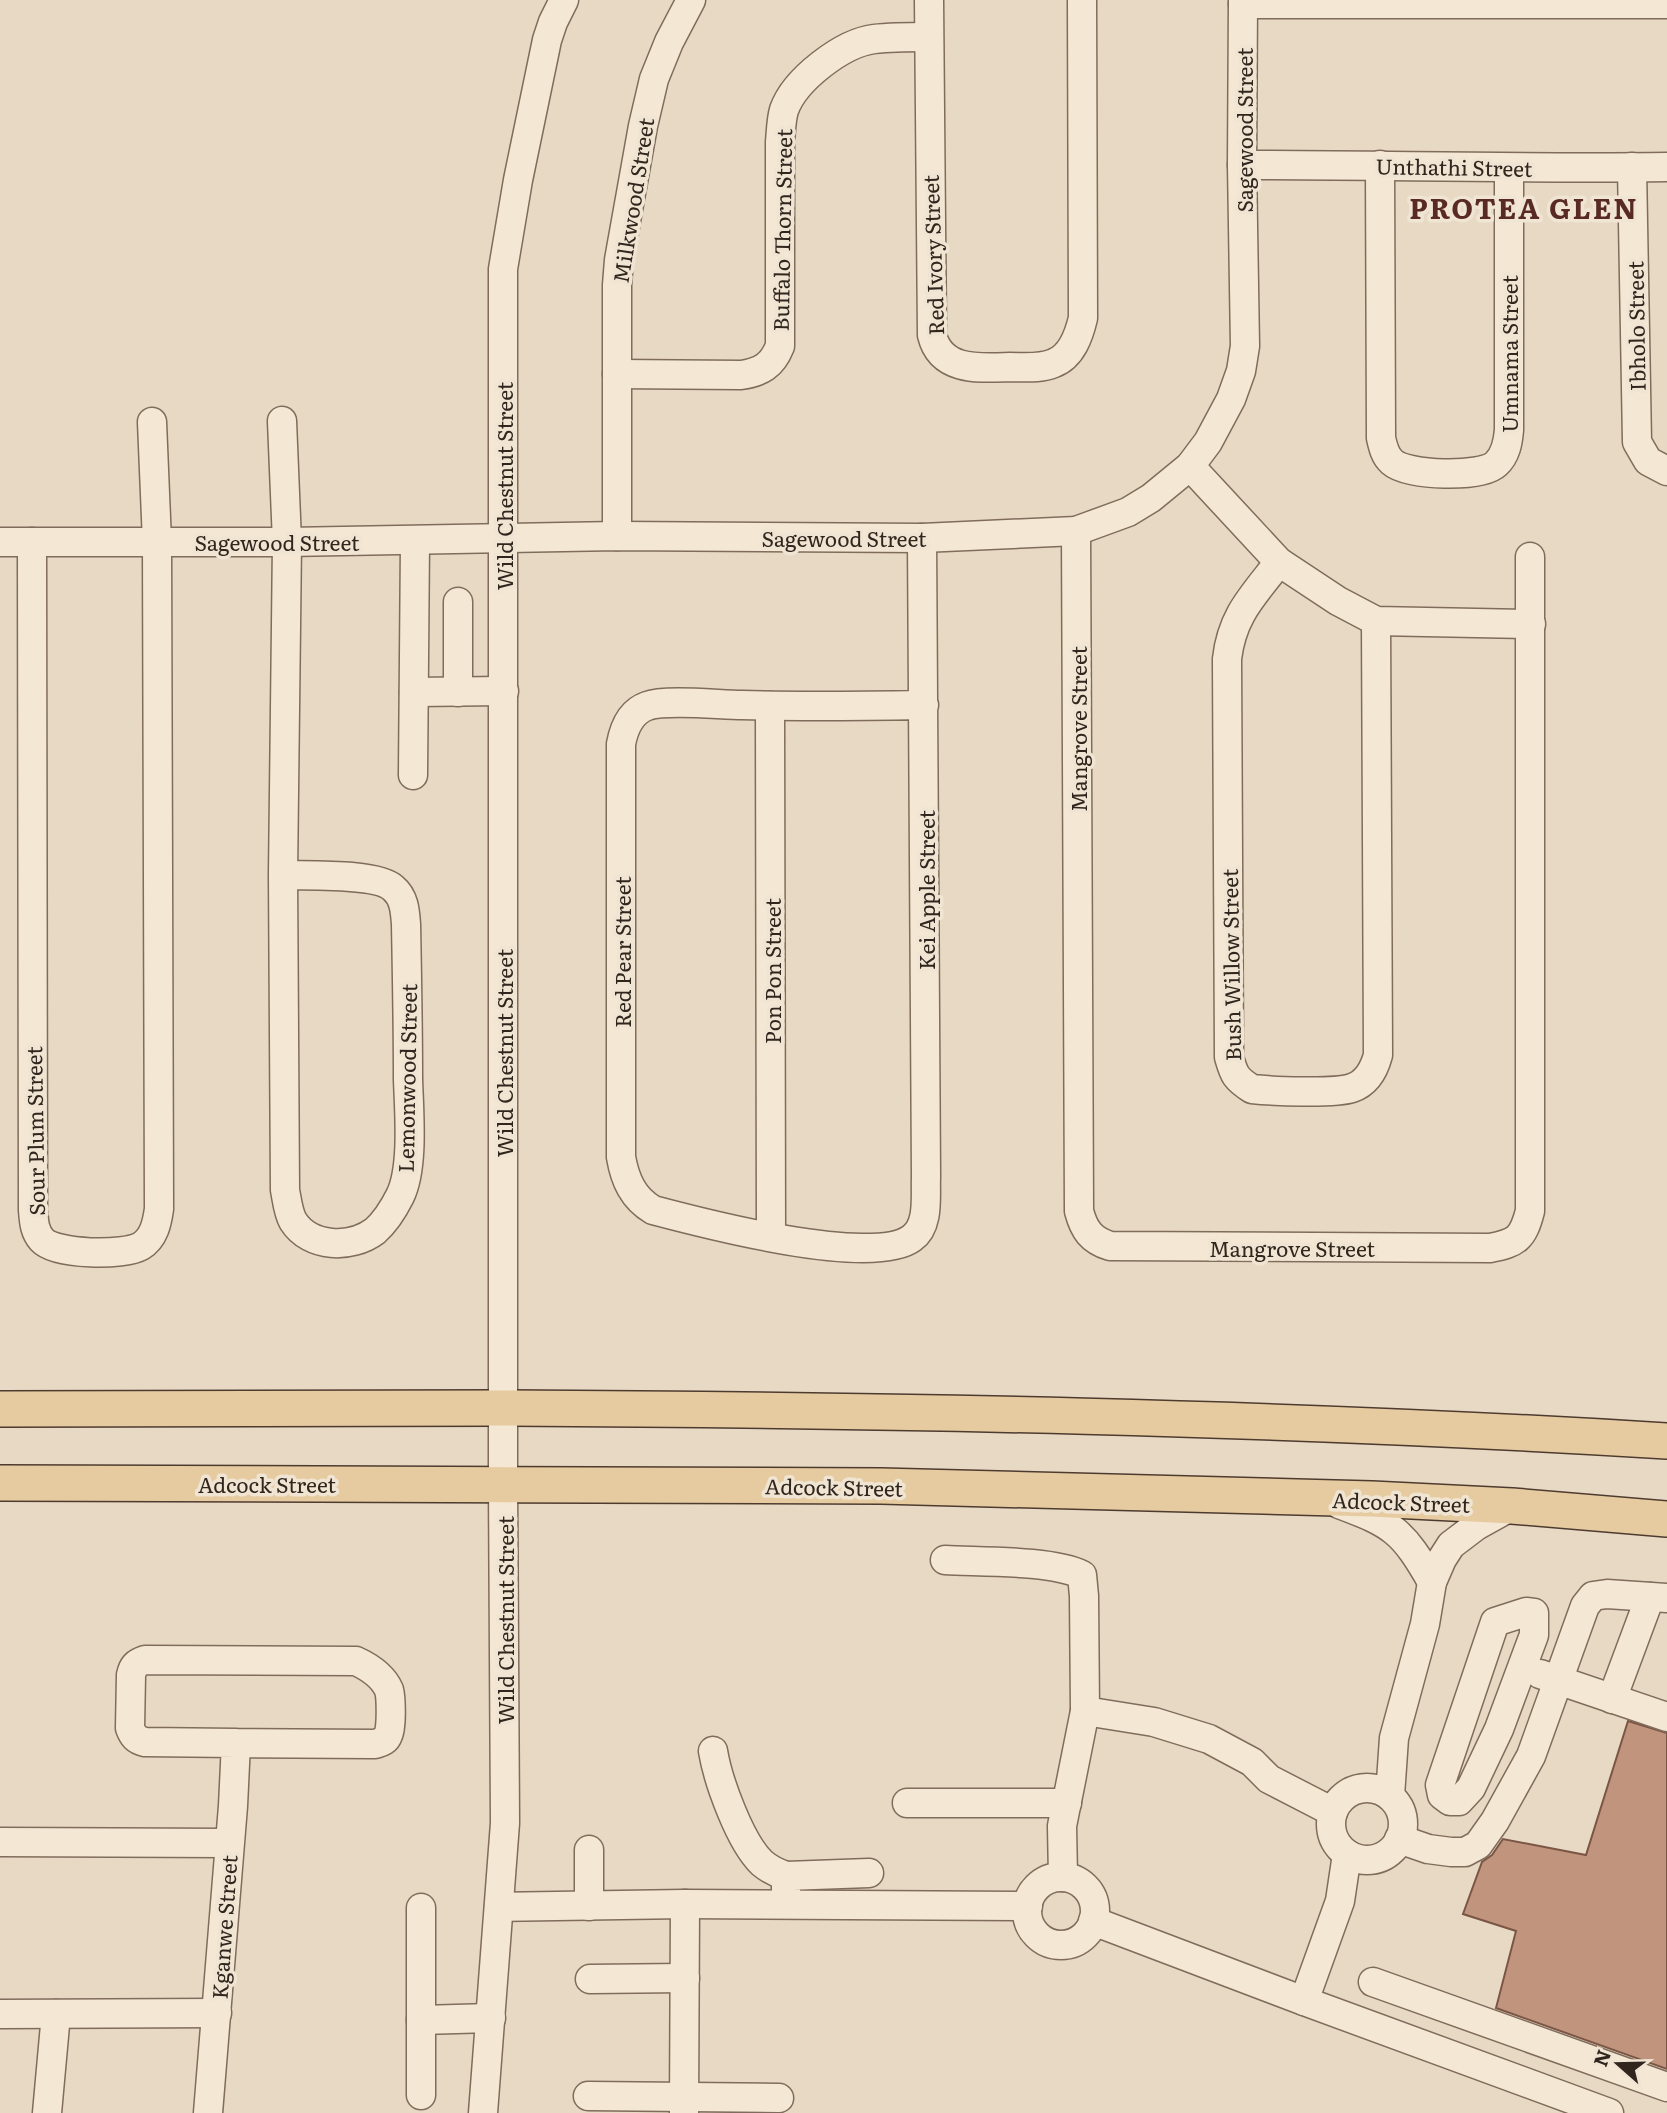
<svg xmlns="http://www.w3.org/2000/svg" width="1667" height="2113" viewBox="0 0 1667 2113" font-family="Literata,serif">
<rect width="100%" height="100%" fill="#e7d9c3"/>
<path fill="#c1947e" stroke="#7b5645" stroke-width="2" d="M1628 1721 1667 1733V2069L1496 2008 1516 1931 1463 1914 1482 1862 1492 1855 1503 1839 1586 1855Z"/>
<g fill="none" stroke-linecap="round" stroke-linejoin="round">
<defs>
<g id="minor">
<path d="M929 0 932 335C941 372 980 368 1010 367 1024 367 1041 369 1054 363 1072 356 1079 335 1083 318L1082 0"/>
<path d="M1243 4H1667"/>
<path d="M1242 165C1384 165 1525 169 1667 167"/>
<path d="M1380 165 1381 438C1383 447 1385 456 1392 462 1407 476 1481 478 1496 464 1506 455 1508 442 1509 430V168"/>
<path d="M1632 167 1637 442 1648 461 1667 471"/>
<path d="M617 374 741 375C761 372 772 366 780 346V142C781 132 781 120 784 110 795 79 843 43 874 39 892 37 910 37 928 37"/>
<path d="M282 421 287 542 283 875 285 1190C287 1200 288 1212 293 1221 310 1248 351 1249 375 1231 385 1222 394 1208 400 1196 414 1168 409 1111 408 1079 408 1027 407 975 406 924 405 910 404 897 393 888 377 873 307 876 283 875"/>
<path d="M1190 466 1279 562 1338 601 1376 621 1531 624"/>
<path d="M1076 531 1079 1211C1084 1230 1091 1240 1110 1246L1490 1248C1517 1243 1523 1238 1530 1211V557"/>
<path d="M617 536V285L619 260 643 126 654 79 669 42 691 0"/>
<path d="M922 538 926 1177C925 1195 930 1225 912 1238 873 1268 702 1223 653 1210 633 1198 625 1180 621 1157V744C624 728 630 712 647 706 666 699 720 705 742 705 803 707 863 706 924 705"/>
<path d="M0 542H287L617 536 922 538 1076 531 1128 512 1151 498 1190 466 1208 442 1231 399 1241 371 1245 346 1242 165 1243 0"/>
<path d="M32 542 33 1210C34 1221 34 1231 42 1240 56 1255 124 1256 141 1246 154 1238 157 1223 159 1209L157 542 152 422"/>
<path d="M1279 562C1253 596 1232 615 1227 659L1229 1057C1234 1075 1236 1079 1252 1089 1271 1091 1334 1094 1352 1088 1367 1083 1374 1070 1378 1055L1376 621"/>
<path d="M414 692 504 691"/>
<path d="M458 692V602"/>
<path d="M770 706 771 1237"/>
<path d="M413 775 415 541"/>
<path d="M1339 1504C1393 1524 1403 1531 1432 1582"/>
<path d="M945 1560C980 1562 1052 1560 1082 1575L1084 1596 1085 1711 1062 1826 1063 1877"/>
<path d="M1526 1612 1534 1613V1635L1499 1729 1471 1788 1459 1801H1450L1442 1795 1440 1785 1495 1622Z"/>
<path d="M1540 1674 1667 1717"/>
<path d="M1612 1699 1650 1597"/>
<path d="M1085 1711 1154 1722 1209 1739 1252 1762 1269 1779 1333 1812"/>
<path d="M713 1751C718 1781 740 1842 762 1863 769 1869 777 1873 786 1876"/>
<circle cx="1367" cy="1824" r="36"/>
<path d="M1390 1796 1394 1738 1425 1624 1432 1582 1442 1559 1451 1545 1476 1526 1512 1506"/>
<path d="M907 1803H1067"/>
<path d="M1399 1839 1428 1849 1451 1852H1465L1478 1845 1495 1821 1531 1756 1585 1606 1593 1596 1607 1594 1667 1598"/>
<path d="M0 1842 228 1843"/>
<circle cx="1061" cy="1911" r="34"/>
<path d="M786 1895V1876L869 1873"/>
<path d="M589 1906V1850"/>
<path d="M499 1907 685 1904 1028 1906"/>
<path d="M421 1908V2095"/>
<path d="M1093 1921 1304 2001 1609 2113"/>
<path d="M590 1979 685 1978"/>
<path d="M1373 1982 1667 2087"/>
<path d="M1304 2001 1340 1901 1347 1854"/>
<path d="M0 2014 217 2013"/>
<path d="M421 2020 491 2018"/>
<path d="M588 2096 779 2098"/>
<path d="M47 2113 56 2014"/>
<path d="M208 2113 233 1806 236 1743 375 1744C381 1742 386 1741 388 1735 392 1728 391 1697 389 1690 383 1676 369 1667 356 1661L145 1660C136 1663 133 1666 131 1675L130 1728C133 1736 136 1740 145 1742L236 1743"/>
<path d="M483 2113 505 1823 503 1484V269L518 180 547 40 553 22 564 0"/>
<path d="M684 2113 685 1904"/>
</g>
<g id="major">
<path d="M0 1409C168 1410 335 1407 503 1408 891 1410 1280 1417 1667 1441"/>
<path d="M0 1483 881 1486 1372 1499 1512 1506 1667 1519"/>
</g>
</defs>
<use href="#minor" stroke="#806c5c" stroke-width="31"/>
<use href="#major" stroke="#4e3b30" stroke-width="38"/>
<use href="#minor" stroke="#f4e8d5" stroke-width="28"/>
<use href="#major" stroke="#e6caa0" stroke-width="35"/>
</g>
<g text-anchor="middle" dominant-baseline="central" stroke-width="7" stroke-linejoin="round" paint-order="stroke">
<g font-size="21" fill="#31261e" stroke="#f0e4d2">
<text transform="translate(1243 130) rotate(-90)">Sagewood Street</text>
<text transform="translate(1454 166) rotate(1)">Unthathi Street</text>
<text transform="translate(632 200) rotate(-81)">Milkwood Street</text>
<text transform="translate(781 230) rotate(-89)">Buffalo Thorn Street</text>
<text transform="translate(932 255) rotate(-92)">Red Ivory Street</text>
<text transform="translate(1635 326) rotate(-91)">Ibholo Street</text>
<text transform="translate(1508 354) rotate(-90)">Umnama Street</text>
<text transform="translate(503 486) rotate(-90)">Wild Chestnut Street</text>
<text x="844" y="537">Sagewood Street</text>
<text x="277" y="541">Sagewood Street</text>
<text transform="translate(1077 729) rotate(-90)">Mangrove Street</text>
<text transform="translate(925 890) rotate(-90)">Kei Apple Street</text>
<text transform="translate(621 952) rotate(-90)">Red Pear Street</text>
<text transform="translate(1230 965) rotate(-91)">Bush Willow Street</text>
<text transform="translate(771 971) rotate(-90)">Pon Pon Street</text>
<text transform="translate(503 1053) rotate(-90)">Wild Chestnut Street</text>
<text transform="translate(406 1078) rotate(-89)">Lemonwood Street</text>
<text transform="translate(34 1131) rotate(-91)">Sour Plum Street</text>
<text x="1292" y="1247">Mangrove Street</text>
<text x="267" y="1483">Adcock Street</text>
<text transform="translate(834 1486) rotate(1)">Adcock Street</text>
<text transform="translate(1401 1501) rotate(2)">Adcock Street</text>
<text transform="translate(504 1620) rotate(-90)">Wild Chestnut Street</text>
<text transform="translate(223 1927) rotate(-86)">Kganwe Street</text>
</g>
<g font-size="28" font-weight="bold" letter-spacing="2" fill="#582a23" stroke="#f0e4d2">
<text x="1524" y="207">PROTEA GLEN</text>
</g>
</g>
<g transform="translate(1618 2064) rotate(290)" stroke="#f0e4d2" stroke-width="5" paint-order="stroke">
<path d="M0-5L12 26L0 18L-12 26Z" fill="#31261e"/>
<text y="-10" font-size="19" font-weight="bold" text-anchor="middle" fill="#31261e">N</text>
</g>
</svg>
